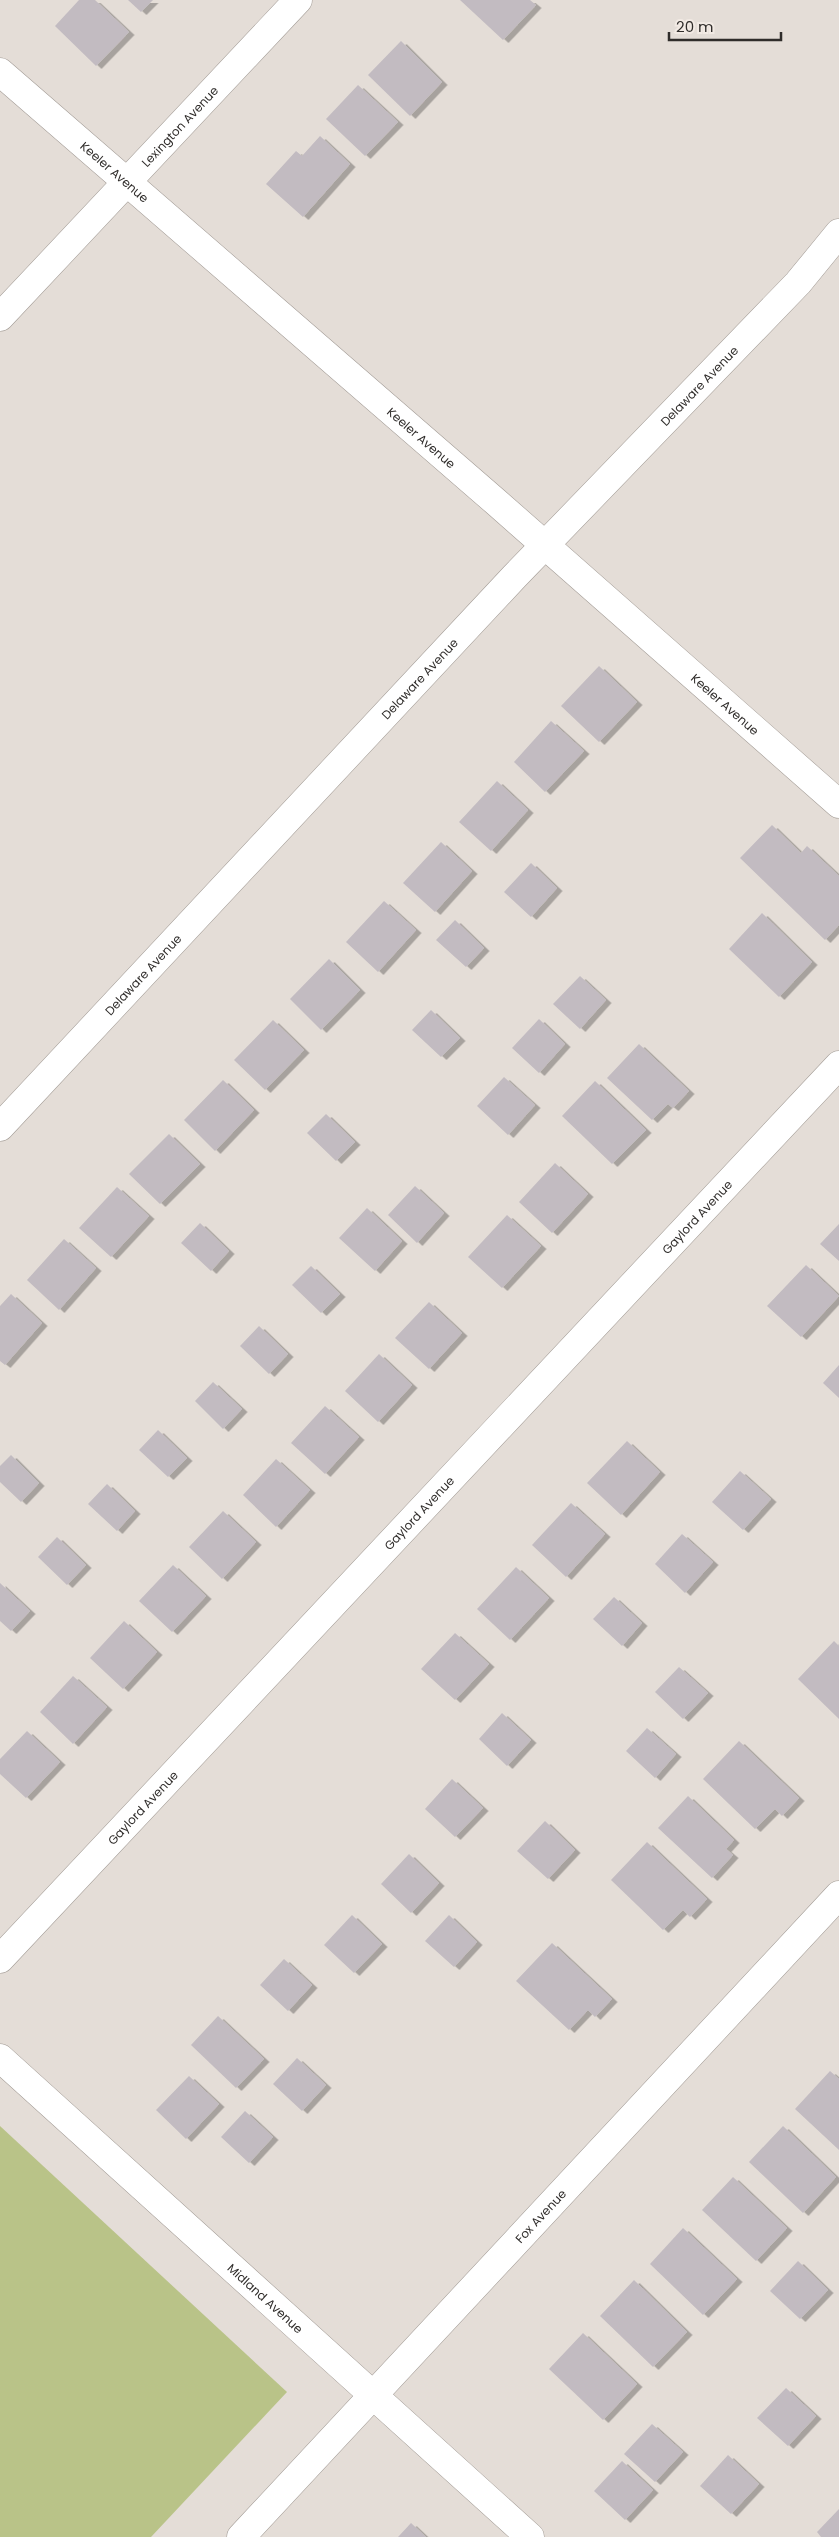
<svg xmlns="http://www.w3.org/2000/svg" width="839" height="2537" viewBox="0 0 839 2537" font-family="Poppins,sans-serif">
<defs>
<filter id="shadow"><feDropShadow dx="5.5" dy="3" stdDeviation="0" flood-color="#0004"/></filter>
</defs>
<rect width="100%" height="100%" fill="#e4ddd7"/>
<path fill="#b9c388" d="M0 2126 287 2392 151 2537H0Z"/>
<g fill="#c2bbc1" filter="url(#shadow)">
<path d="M79 0H95L129 32 96 66 55 26Z"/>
<path d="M128 0H153L141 12Z"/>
<path d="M460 0H530L536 5 503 40Z"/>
<path d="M401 41 442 82 410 116 368 75Z"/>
<path d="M358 85 398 122 365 156 326 119Z"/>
<path d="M320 136 350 164 303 217 266 184 296 151 302 156Z"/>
<path d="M599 666 637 702 599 742 561 706Z"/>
<path d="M551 721 584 751 545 792 514 762Z"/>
<path d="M497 781 528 810 491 851 459 822Z"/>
<path d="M772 825 801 853 807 846 839 876V925L825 940 740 858Z"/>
<path d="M441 842 472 871 435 912 403 883Z"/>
<path d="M531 863 557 888 531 917 504 892Z"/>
<path d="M384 901 416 930 378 972 346 942Z"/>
<path d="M762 913 812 962 779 997 729 949Z"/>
<path d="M455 920 484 948 466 967 436 940Z"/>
<path d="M329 959 360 990 321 1030 290 999Z"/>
<path d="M580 976 606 1000 580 1029 553 1004Z"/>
<path d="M431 1010 460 1038 441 1057 412 1030Z"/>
<path d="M539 1019 565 1044 539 1073 512 1048Z"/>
<path d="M273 1020 304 1050 265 1090 234 1060Z"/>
<path d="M639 1044 689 1091 673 1108 668 1104 652 1120 607 1078Z"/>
<path d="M504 1077 535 1105 508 1135 477 1106Z"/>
<path d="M223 1080 254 1110 215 1151 184 1120Z"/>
<path d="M595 1081 646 1130 612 1164 562 1116Z"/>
<path d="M326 1114 355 1142 336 1161 307 1133Z"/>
<path d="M169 1134 200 1164 160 1204 129 1174Z"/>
<path d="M555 1163 588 1194 552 1233 519 1202Z"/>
<path d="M415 1186 444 1213 417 1243 388 1215Z"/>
<path d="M117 1187 149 1216 111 1257 79 1228Z"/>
<path d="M367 1208 402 1241 375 1271 339 1238Z"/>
<path d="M507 1215 541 1246 502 1288 468 1257Z"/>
<path d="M200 1223 229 1251 211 1271 181 1243Z"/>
<path d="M839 1224V1261L820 1244Z"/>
<path d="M64 1239 96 1268 59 1310 27 1280Z"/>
<path d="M806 1265 839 1296 801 1337 767 1306Z"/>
<path d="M311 1266 340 1294 321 1313 292 1285Z"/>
<path d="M11 1294 42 1323 5 1365 0 1361V1306Z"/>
<path d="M429 1302 462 1333 429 1369 395 1338Z"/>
<path d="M259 1326 288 1354 269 1374 240 1346Z"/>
<path d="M379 1354 412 1385 378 1422 345 1391Z"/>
<path d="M839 1365V1398L823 1383Z"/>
<path d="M213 1382 242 1409 223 1429 195 1401Z"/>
<path d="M325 1406 359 1437 325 1474 291 1443Z"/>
<path d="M158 1430 187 1458 168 1477 139 1450Z"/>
<path d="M627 1441 660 1472 621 1515 587 1483Z"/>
<path d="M11 1455 39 1483 21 1502 0 1482V1466Z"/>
<path d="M276 1459 310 1490 276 1527 243 1495Z"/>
<path d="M740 1471 771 1499 743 1530 712 1502Z"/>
<path d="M107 1484 135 1511 117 1531 88 1504Z"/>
<path d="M571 1503 605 1534 566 1577 532 1545Z"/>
<path d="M223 1511 256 1542 222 1579 189 1547Z"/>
<path d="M682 1534 713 1562 685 1593 655 1564Z"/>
<path d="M57 1537 86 1565 67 1585 38 1557Z"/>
<path d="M173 1565 206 1596 172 1632 139 1601Z"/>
<path d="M516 1567 549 1598 510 1640 477 1609Z"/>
<path d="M0 1583 30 1611 11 1631 0 1621Z"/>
<path d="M614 1597 642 1623 622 1646 593 1619Z"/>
<path d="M124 1621 157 1652 123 1689 90 1658Z"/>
<path d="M455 1633 489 1664 455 1700 421 1669Z"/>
<path d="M834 1641 839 1646V1719L798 1679Z"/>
<path d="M679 1667 708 1693 683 1719 655 1692Z"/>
<path d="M73 1676 107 1707 73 1744 40 1712Z"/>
<path d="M502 1713 531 1740 507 1766 479 1739Z"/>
<path d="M647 1728 676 1754 655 1778 626 1751Z"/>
<path d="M27 1731 60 1762 26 1798 0 1774V1759Z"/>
<path d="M739 1741 799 1798 782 1816 775 1809 755 1829 703 1779Z"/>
<path d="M452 1779 483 1808 455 1837 425 1809Z"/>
<path d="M688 1796 734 1840 726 1849 733 1855 712 1878 658 1828Z"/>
<path d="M545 1821 575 1850 548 1879 517 1851Z"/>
<path d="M647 1842 707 1899 690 1917 683 1910 663 1930 611 1880Z"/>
<path d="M409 1854 439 1883 411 1913 381 1884Z"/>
<path d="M352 1915 382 1944 354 1973 324 1945Z"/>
<path d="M449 1915 477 1942 454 1967 425 1941Z"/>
<path d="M552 1943 612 1999 595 2017 588 2010 569 2030 516 1981Z"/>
<path d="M284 1959 312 1985 288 2011 260 1985Z"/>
<path d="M218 2016 264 2059 236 2088 191 2045Z"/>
<path d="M297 2058 326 2085 302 2111 273 2084Z"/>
<path d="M830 2071 839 2079V2150L795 2109Z"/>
<path d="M189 2076 219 2104 186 2139 156 2110Z"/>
<path d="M245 2111 273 2137 249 2163 221 2137Z"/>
<path d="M783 2126 836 2177 803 2213 749 2162Z"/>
<path d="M733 2177 787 2228 756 2261 702 2210Z"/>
<path d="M683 2228 737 2279 703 2315 650 2264Z"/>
<path d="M798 2261 828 2290 800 2319 770 2291Z"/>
<path d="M634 2280 687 2332 653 2367 600 2316Z"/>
<path d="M583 2333 637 2384 603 2420 549 2369Z"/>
<path d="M786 2388 816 2416 788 2446 757 2418Z"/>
<path d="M652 2424 683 2452 655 2482 624 2454Z"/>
<path d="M728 2455 759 2484 731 2514 700 2486Z"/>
<path d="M622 2461 653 2490 625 2520 594 2491Z"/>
<path d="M839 2509V2537H821L817 2532Z"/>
<path d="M411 2523 426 2537H398Z"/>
</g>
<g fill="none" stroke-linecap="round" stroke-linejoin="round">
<defs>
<g id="minor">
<path id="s1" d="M0 72 496 502 839 804"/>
<path id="s2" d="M0 317 298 0"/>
<path id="s3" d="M0 1127 514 577 798 283 839 233"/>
<path id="s4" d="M0 1959 839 1065"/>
<path id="s5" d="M0 2058 530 2537"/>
<path id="s6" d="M241 2537 839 1895"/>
</g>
</defs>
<use href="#minor" stroke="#a29b95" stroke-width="29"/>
<use href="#minor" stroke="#fff" stroke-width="28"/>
</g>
<g text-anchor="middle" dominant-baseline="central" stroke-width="4" stroke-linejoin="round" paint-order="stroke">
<g font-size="12" fill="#2f2c2a" stroke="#f2eae4">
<text stroke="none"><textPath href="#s2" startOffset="262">Lexington Avenue</textPath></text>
<text stroke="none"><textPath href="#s1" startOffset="152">Keeler Avenue</textPath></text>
<text stroke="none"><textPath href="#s3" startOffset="1019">Delaware Avenue</textPath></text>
<text stroke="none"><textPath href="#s1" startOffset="558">Keeler Avenue</textPath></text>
<text stroke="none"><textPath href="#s3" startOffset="614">Delaware Avenue</textPath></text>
<text stroke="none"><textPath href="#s1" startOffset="962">Keeler Avenue</textPath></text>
<text stroke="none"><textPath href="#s3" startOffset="209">Delaware Avenue</textPath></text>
<text stroke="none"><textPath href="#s4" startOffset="1018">Gaylord Avenue</textPath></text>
<text stroke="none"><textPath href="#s4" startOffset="612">Gaylord Avenue</textPath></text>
<text stroke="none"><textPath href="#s4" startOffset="208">Gaylord Avenue</textPath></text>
<text stroke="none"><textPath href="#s6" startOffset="439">Fox Avenue</textPath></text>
<text stroke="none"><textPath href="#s5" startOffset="358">Midland Avenue</textPath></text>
</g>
</g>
<path d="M669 32v8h112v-8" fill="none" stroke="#2f2c2a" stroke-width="2.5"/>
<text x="676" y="32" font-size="15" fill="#2f2c2a" stroke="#f2eae4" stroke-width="4" paint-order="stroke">20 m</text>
</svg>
